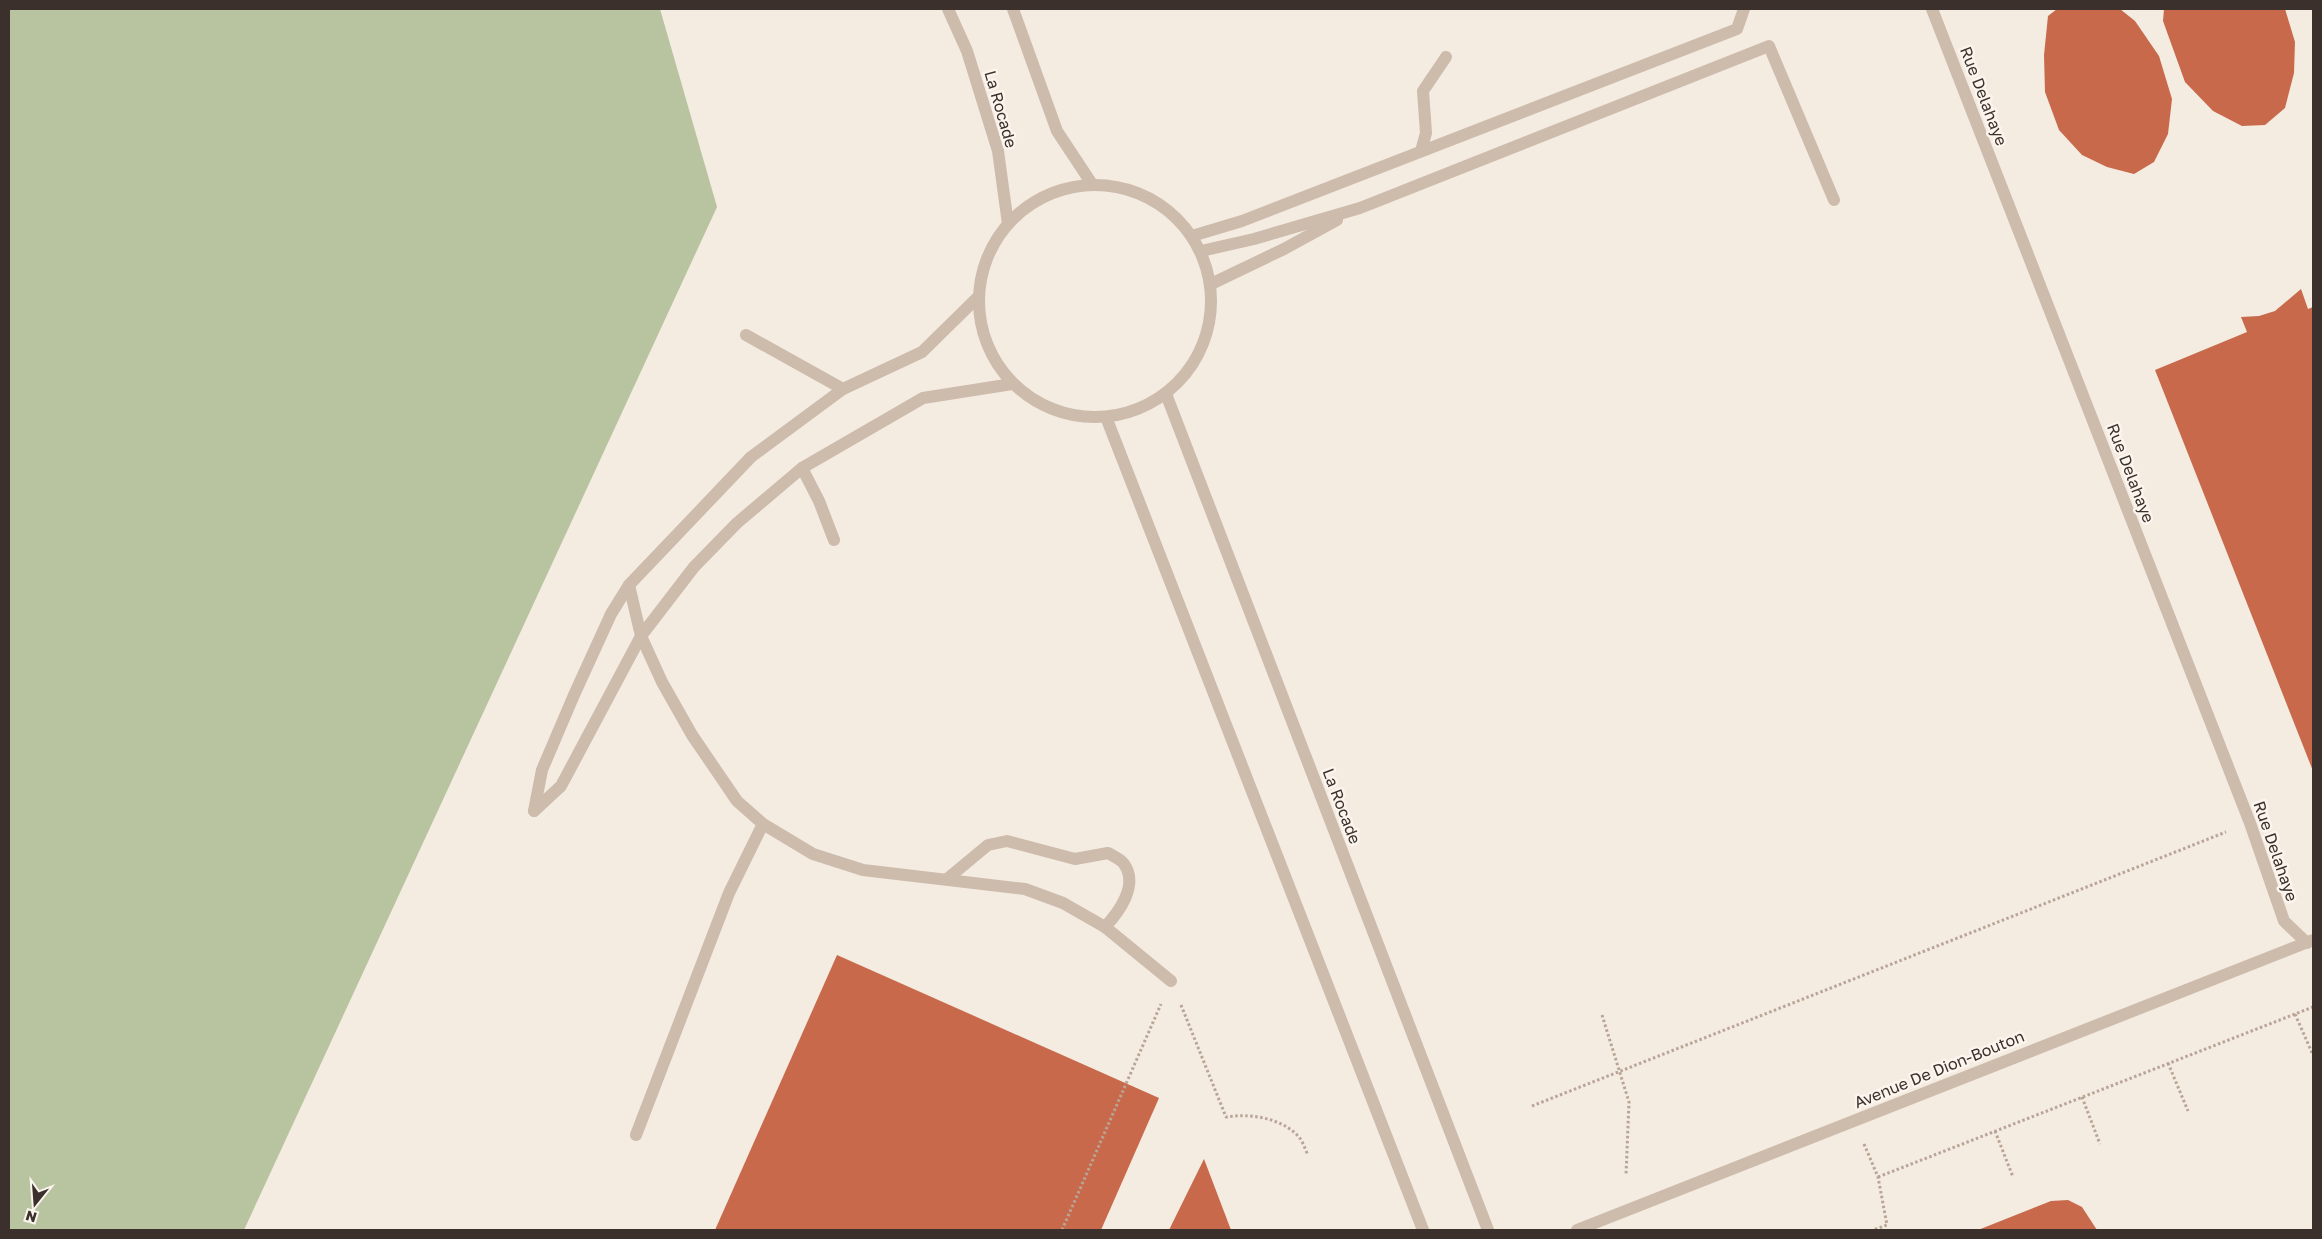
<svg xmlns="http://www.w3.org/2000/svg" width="2322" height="1239" viewBox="0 0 2322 1239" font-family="'Golos Text',sans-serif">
<rect width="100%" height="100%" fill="#f4ebe1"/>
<path fill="#b8c4a0" d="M9 9H660L717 207 244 1230H9Z"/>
<g fill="#c8694b">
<path d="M2057 9H2120L2135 21 2159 56 2172 99 2168 134 2154 162 2134 174 2107 167 2082 155 2059 130 2045 92 2044 55 2048 16Z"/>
<path d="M2164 9H2285L2295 42 2294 73 2285 108 2265 125 2242 126 2213 111 2185 82 2163 21Z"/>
<path d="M2301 289 2308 309 2313 307V771L2155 370 2247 332 2241 317 2259 316 2275 311Z"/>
<path d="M837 955 1159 1098 1101 1230H715Z"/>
<path d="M1204 1159 1231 1230H1169Z"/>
<path d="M2068 1200 2082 1207 2097 1230H1978L2051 1201Z"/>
</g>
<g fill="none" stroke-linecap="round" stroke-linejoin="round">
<g stroke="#b9a596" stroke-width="3" stroke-dasharray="2.5 2.5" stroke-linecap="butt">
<path d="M1181 1005 1226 1117C1250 1113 1282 1118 1299 1137 1303 1142 1305 1149 1308 1155"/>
<path d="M2295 1014 2313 1055"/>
<path d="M1602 1015 1629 1102 1626 1175"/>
<path d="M2168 1063 2188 1111"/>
<path d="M2082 1097 2100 1144"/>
<path d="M1532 1106 2226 832"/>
<path d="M1995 1131 2013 1177"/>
<path d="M1864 1144 1878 1177 1887 1225 1873 1230"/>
<path d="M1878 1177 2313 1007"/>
<path d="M1062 1230 1161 1004"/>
</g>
<g stroke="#cdbbac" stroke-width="12">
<path d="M948 9 967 51 998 151 1008 224"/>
<path d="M1013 9 1057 131 1092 184"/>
<path d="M1932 9 2250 823 2284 921 2307 943"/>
<path d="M1421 151 1426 133 1423 91 1446 57"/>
<circle cx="1095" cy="301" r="116"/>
<path d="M1192 236 1242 221 1737 29 1744 9"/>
<path d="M1201 251 1254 239 1360 208 1769 46 1834 200"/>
<path d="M1211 284 1284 249 1337 220"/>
<path d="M746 335 843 389"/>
<path d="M1166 394 1488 1230"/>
<path d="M1106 417 1423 1230"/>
<path d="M802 468 819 501 834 540"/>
<path d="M629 585 641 636 662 682 692 735 737 801 763 824 813 854 863 870 1025 889 1063 903 1105 927 1171 981"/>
<path d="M534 811 542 770 574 695 611 614 629 585 751 457 843 389 922 352 979 296"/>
<path d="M534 811 561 786 641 636 694 567 737 523 802 468 923 398 1012 384"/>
<path d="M947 879 988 845 1007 841 1075 859 1108 853C1113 856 1121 859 1124 864 1139 885 1119 912 1105 927"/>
<path d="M636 1135 729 893 763 824"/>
<path d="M1577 1230 2313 940"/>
</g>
</g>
<g text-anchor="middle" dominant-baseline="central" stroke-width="5" stroke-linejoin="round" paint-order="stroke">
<g font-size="16" fill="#3b302b" stroke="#fbf5ee">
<text transform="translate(1984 96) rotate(69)">Rue Delahaye</text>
<text transform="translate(1001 109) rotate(74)">La Rocade</text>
<text transform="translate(2131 473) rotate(69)">Rue Delahaye</text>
<text transform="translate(1342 806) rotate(69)">La Rocade</text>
<text transform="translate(2276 851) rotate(71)">Rue Delahaye</text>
<text transform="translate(1939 1069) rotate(-22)">Avenue De Dion-Bouton</text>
</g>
</g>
<rect width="2322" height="1239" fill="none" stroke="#3b302b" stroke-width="20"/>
<g transform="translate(35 1204) rotate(197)" stroke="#fbf5ee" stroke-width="4" paint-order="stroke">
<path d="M0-4L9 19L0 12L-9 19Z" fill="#3b302b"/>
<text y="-8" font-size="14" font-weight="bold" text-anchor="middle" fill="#3b302b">N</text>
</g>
</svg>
